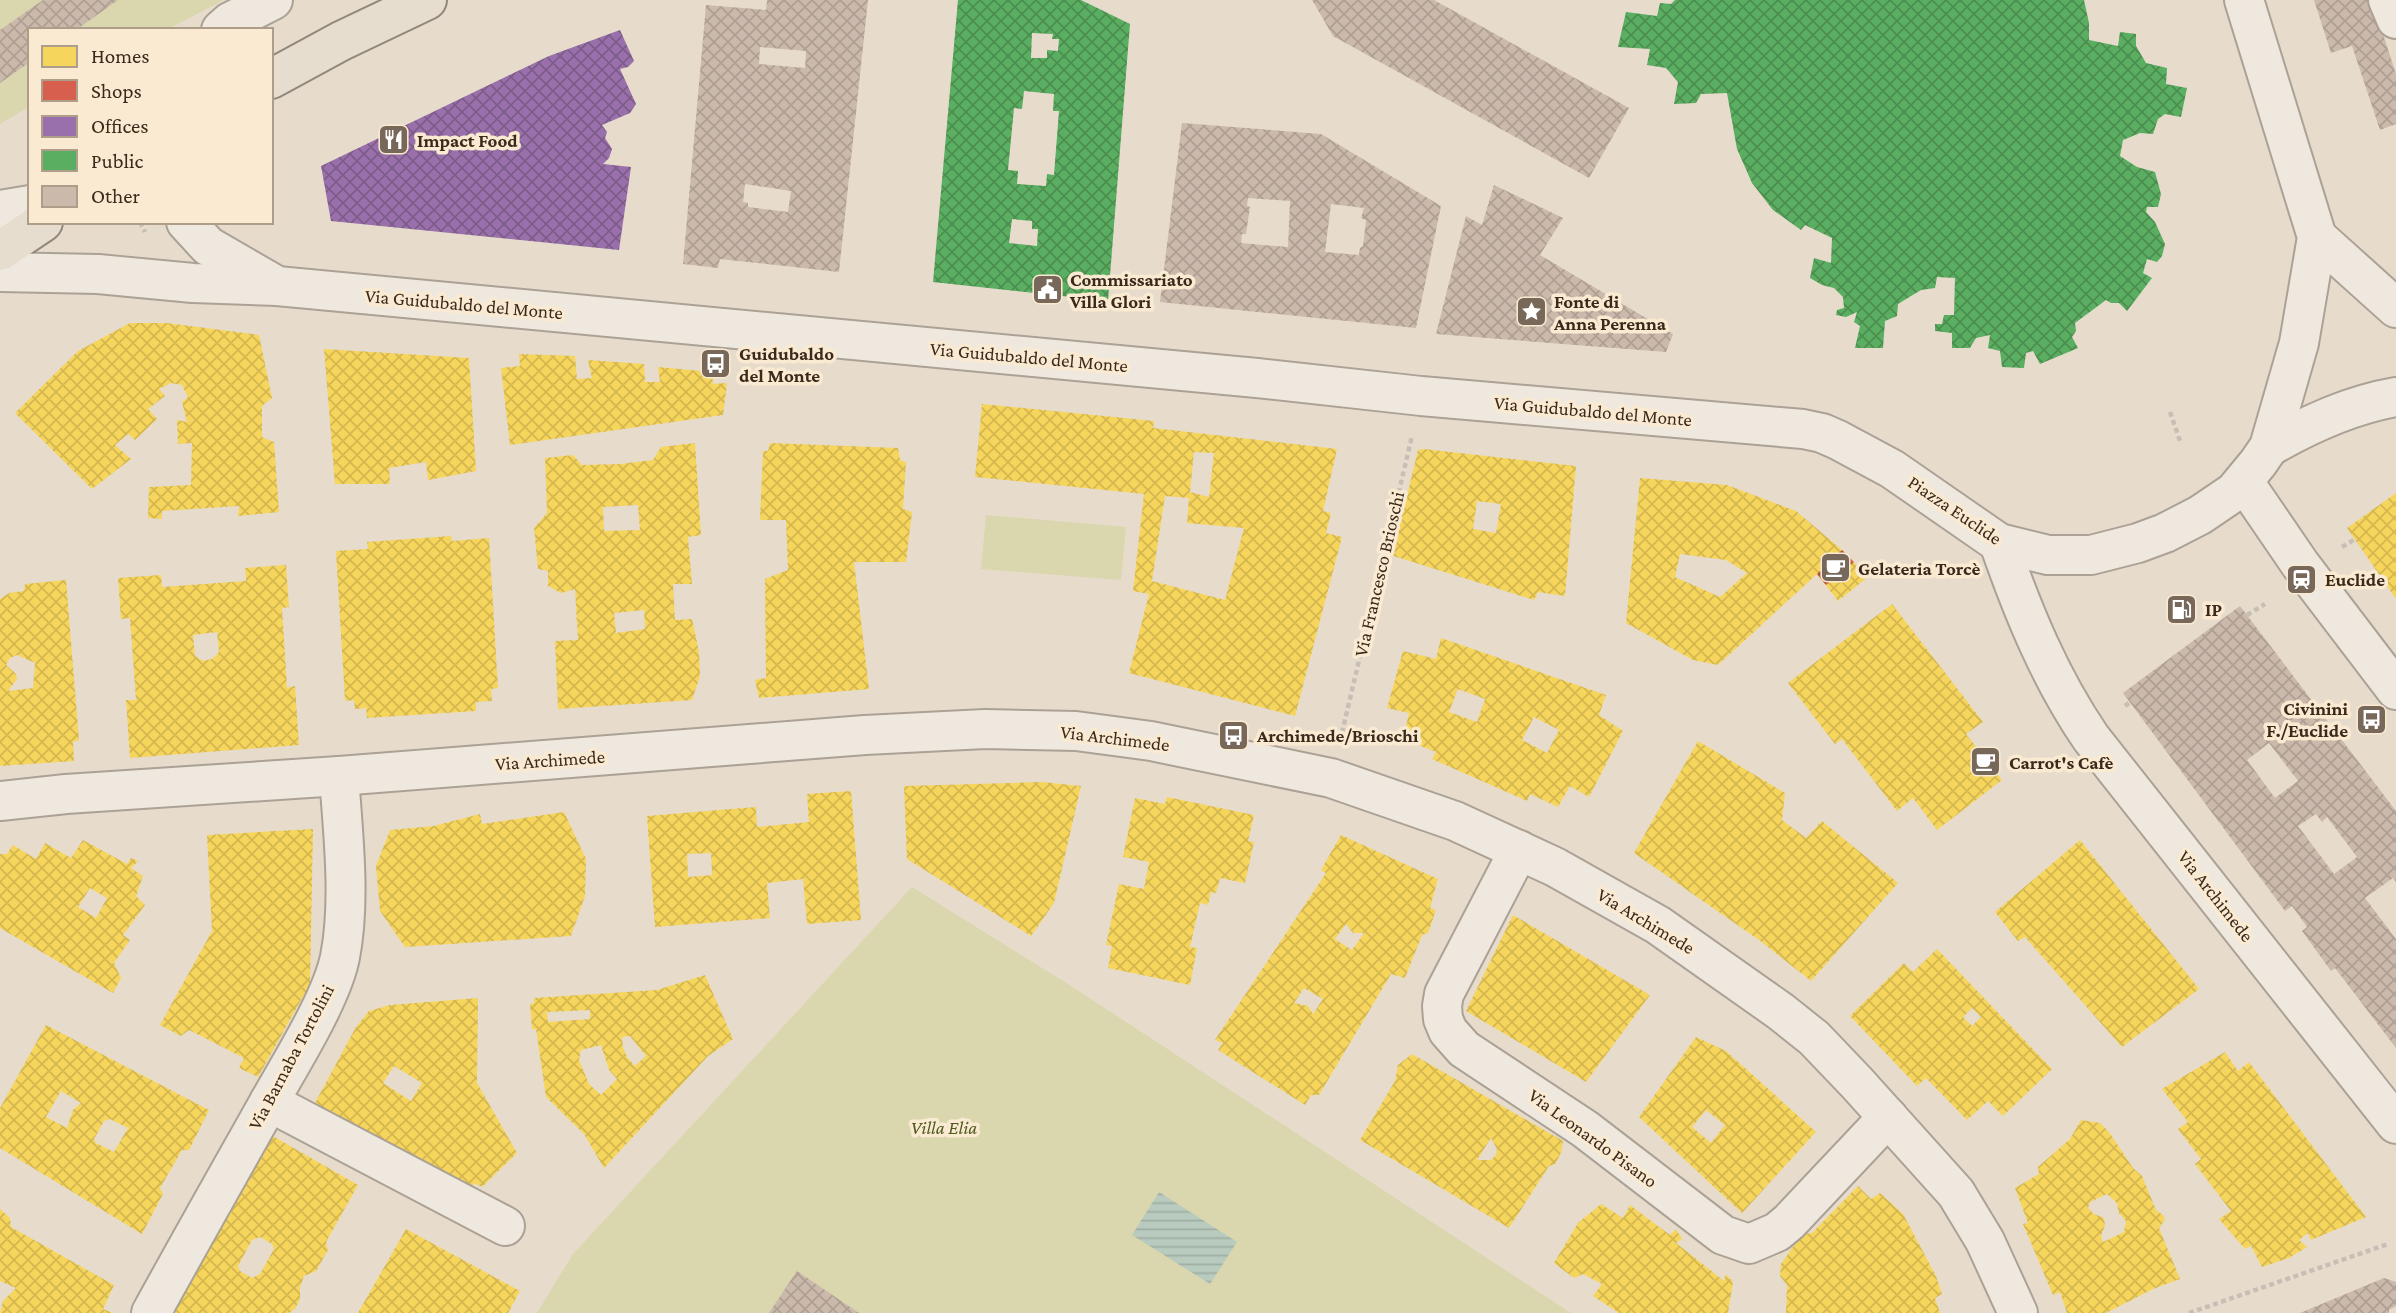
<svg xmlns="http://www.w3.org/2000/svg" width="2396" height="1313" viewBox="0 0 2396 1313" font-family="'Crimson Pro',serif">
<defs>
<pattern id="water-rules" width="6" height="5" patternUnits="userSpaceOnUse" patternTransform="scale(1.75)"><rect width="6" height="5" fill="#b8cbbe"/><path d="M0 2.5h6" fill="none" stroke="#9faea3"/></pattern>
<pattern id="homes-cross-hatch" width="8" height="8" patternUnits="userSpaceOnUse" patternTransform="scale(1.75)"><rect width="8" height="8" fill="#f6d55c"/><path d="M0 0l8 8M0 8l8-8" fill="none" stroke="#d4b74f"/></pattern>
<pattern id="shops-cross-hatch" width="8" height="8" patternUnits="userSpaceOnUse" patternTransform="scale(1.75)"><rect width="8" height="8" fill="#d6604d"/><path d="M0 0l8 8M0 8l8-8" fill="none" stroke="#af4f3f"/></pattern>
<pattern id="offices-cross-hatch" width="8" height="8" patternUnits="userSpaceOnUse" patternTransform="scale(1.75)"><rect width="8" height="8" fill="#9970ab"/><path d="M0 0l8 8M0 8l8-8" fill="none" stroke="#7e5c8a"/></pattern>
<pattern id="public-cross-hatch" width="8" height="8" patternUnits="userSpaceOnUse" patternTransform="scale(1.75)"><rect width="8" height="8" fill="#5aae61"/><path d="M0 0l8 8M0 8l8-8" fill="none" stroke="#4c8e4f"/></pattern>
<pattern id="building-cross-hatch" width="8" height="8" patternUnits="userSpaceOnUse" patternTransform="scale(1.75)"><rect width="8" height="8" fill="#cbb9ac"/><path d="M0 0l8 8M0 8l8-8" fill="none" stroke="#af9f93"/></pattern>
</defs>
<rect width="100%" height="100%" fill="#e7dccc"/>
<g fill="#dad6ad">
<path d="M0 0H224L166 30H30V106L0 124Z"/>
<path d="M986 515 1126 527 1121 580 981 569Z"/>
<path d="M912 887 1068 984 1571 1313H537L573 1254Z"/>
</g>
<path fill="url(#water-rules)" d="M1159 1192 1237 1242 1210 1284 1132 1235Z"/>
<g fill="url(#homes-cross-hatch)" fill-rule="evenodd">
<path d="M130 323H167L259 335 272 398 262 406V437L274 442 279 512 238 516 239 506 162 511V519L148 518 149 487 191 485 192 443 178 444 177 420 187 422 182 402 188 397 182 385 171 383 159 389 165 396 148 409 157 419 135 440 128 434 115 445 131 459 92 489 15 413 78 351Z"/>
<path d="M324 349 469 358 476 471 428 480 426 462 389 468 390 484H335Z"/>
<path d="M519 354 575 356 577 379 592 378 588 360 644 364 645 382H660L658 367 712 372 713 384 727 383 723 415 510 445 501 368 520 366Z"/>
<path d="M982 404 1154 421 1153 428 1337 449 1323 511 1331 513 1326 533 1342 537 1295 716 1129 673 1149 594 1133 591 1144 494 975 477ZM1194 452 1214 453 1209 497 1190 492ZM1165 496 1189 498 1187 523 1244 528 1225 600 1152 581Z"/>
<path d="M695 443 701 535 688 537 692 584H673L675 620 692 619 699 652 700 676 692 700 558 709 555 641 578 640 575 589 561 593 548 586V571L538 569 534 528 547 513 545 458 573 455 582 465 620 464 653 460 661 447ZM638 505 640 530 604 531 603 507ZM644 610 645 629 616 633 614 613Z"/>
<path d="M770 443 898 448 900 460 906 462 903 509 912 512 906 562H854L869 689 759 698 755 680 766 678 765 579 788 570 786 520H760L763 451H768Z"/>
<path d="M1424 449 1576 466 1565 596 1538 592 1534 600 1384 553 1399 499 1406 500 1418 450ZM1477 501 1501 504 1496 533 1473 529Z"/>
<path d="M1640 478 1727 485 1796 511 1842 550 1868 577 1838 601 1817 574 1718 665 1693 660 1626 623ZM1680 554 1726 560 1747 573 1720 597 1675 577Z"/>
<path d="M2396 493V599L2347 528Z"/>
<path d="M451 536 452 541 489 538 498 688 491 689 492 701 476 702V711L367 718 366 708 355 709 354 700 345 701 336 551 368 549 367 542Z"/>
<path d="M286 565 289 607 282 608 287 688 295 686 299 745 130 758 126 700H136L130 618 121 619 118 578 161 575 162 587 246 581 245 568ZM217 632 219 652 212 659 203 661 195 656 193 635Z"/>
<path d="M66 580 79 740 73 742 74 761 0 766V599L9 593 24 591 25 584ZM17 655 35 663 33 688 8 691 17 679 16 674 6 665 10 658Z"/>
<path d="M1892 604 1983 722 1966 734 2002 780 1937 830 1913 798 1897 811 1842 739 1835 744 1788 683Z"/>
<path d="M1441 638 1606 695 1599 715 1623 731 1589 797 1570 786 1558 807 1530 794 1527 801 1432 759 1436 752 1403 739 1409 713 1387 708 1403 651 1436 659ZM1458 689 1485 699 1477 722 1449 712ZM1534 717 1559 730 1547 753 1522 740Z"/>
<path d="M1698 741 1785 793 1782 820 1806 838 1822 821 1898 883 1811 981 1759 940 1634 853Z"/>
<path d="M1042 782 1081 786 1054 903 1031 936 907 859 904 786Z"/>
<path d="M851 791 861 920 807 924 803 879 767 883 770 918 655 927 647 816 756 807 757 827 809 822 807 794ZM711 853 712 875 688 877 687 854Z"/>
<path d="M1167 797 1254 815 1248 841 1254 842 1245 883 1220 878 1216 893 1211 892 1208 905 1200 903 1190 947 1197 948 1190 985 1108 968 1112 946 1106 945 1119 884 1144 889 1149 862 1123 857 1135 798 1165 804Z"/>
<path d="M564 812 586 859 585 896 571 936 405 947 380 911 376 866 390 830 434 826 480 814 482 824Z"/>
<path d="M313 829 310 984 258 1077 239 1068 244 1058 189 1030 181 1036 160 1025 212 931 207 835Z"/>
<path d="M1341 835 1438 879 1430 908 1436 910 1428 933 1422 935 1405 978 1391 974 1319 1095H1311L1305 1105 1218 1050 1223 1043 1215 1040 1326 873 1321 870ZM1346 924 1353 933H1364L1352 950 1335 939ZM1304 988 1323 999 1313 1014 1308 1006 1294 1003Z"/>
<path d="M83 840 127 864 131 858 138 861 131 868 143 876 136 896 145 905 123 935 130 940 114 963 121 978 113 993 0 928V854H7L13 845 36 859 45 843 71 858ZM90 888 107 898 96 918 78 907Z"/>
<path d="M2080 840 2199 989 2122 1047 2025 937 2018 941 1995 912Z"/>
<path d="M1513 915 1650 995 1586 1082 1466 1011Z"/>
<path d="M1937 949 2052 1069 2003 1116 1988 1101 1967 1120 1926 1078 1917 1086 1850 1016 1904 963 1913 972ZM1972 1008 1981 1017 1972 1026 1963 1017Z"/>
<path d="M705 975 733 1039 708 1056 604 1168 584 1134 546 1097 536 1029H532L530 1004 534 1003V998L657 990ZM590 1010V1019L548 1022 547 1012ZM630 1036 646 1056 635 1066 627 1057 623 1047 622 1037ZM601 1045 609 1070 617 1079 601 1095 589 1084 579 1060 581 1050Z"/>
<path d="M478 998 477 1083 517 1153 482 1187 474 1183 469 1192 315 1103 356 1027 369 1011 390 1005ZM394 1066 422 1083 411 1101 383 1083Z"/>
<path d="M46 1025 209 1110 189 1150H182L160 1188 163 1194 142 1234 0 1148V1108ZM61 1091 81 1103 73 1110 67 1128 46 1117ZM110 1119 128 1128 114 1152 96 1143 94 1139 104 1121Z"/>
<path d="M1696 1037 1726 1051 1816 1132 1742 1213 1639 1117ZM1706 1110 1725 1125 1711 1143 1692 1127Z"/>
<path d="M2225 1052 2238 1071 2249 1062 2366 1217 2311 1240 2308 1233 2299 1240 2307 1247 2289 1258 2262 1267 2251 1246 2245 1249 2219 1219 2231 1211 2195 1164 2201 1159 2178 1129 2188 1122 2162 1089Z"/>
<path d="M1412 1054 1563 1141 1561 1153 1555 1164 1549 1166 1509 1228 1360 1140 1395 1081 1398 1065ZM1491 1138 1497 1149 1496 1155 1491 1160H1477Z"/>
<path d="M2081 1120 2100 1123 2109 1132 2133 1168 2142 1176 2156 1210 2164 1216 2165 1220 2159 1228 2180 1279 2153 1289 2106 1313H2067L2060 1292 2053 1295 2023 1224 2028 1223 2015 1188 2039 1174 2038 1167 2070 1139ZM2107 1194 2117 1203 2119 1213 2126 1221 2124 1232 2103 1242 2101 1236 2105 1225 2104 1218 2094 1214 2088 1208 2090 1202Z"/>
<path d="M271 1135 358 1185 326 1242 328 1250 316 1271 304 1276 300 1287V1299L295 1309 289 1313H172ZM260 1237 272 1244 274 1249 260 1274 252 1278 240 1271 238 1266 252 1240Z"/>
<path d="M1858 1186 1871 1199 1880 1193 1903 1214 1936 1276 1942 1294 1935 1298 1940 1313H1786L1787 1285 1780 1276 1781 1264 1802 1234 1812 1233Z"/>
<path d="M1601 1204 1623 1218 1630 1205 1670 1235 1676 1229 1682 1239 1676 1243 1724 1281 1726 1274 1733 1282 1728 1313H1619L1593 1296 1602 1284 1583 1274 1574 1278 1554 1263 1578 1223Z"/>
<path d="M0 1209 10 1218 11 1227 114 1285 103 1309 113 1313H0L3 1301 16 1288 0 1281Z"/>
<path d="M406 1229 520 1291 508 1313H358Z"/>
</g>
<path fill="url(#shops-cross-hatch)" d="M1842 550 1854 562 1826 585 1817 574Z"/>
<path fill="url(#offices-cross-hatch)" d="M620 30 634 61 628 67 620 69 636 104 630 113 602 125 607 132 605 138 612 149 609 158 603 164 631 167 619 250 331 221 321 166 549 56Z"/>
<g fill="url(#public-cross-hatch)" fill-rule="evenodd">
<path d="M958 0H1081L1130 24 1108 301 933 282ZM1032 33 1053 34 1052 39H1059L1058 51 1047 50V58H1031ZM1024 91 1054 94 1053 111H1059L1054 175 1047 174 1046 186 1017 184 1018 171 1008 170 1014 108 1022 109ZM1012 219 1032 221V229H1038L1037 246 1009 243Z"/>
<path d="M1675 0H2084L2089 23V40L2118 46 2120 32 2136 34V46L2146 63 2167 68 2166 84 2187 88 2181 117 2165 114 2158 119 2153 134 2140 133 2123 140 2120 156 2137 167 2155 172 2161 194 2158 207H2147L2146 212 2155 222 2165 244 2162 256 2157 262 2147 259 2143 273 2152 278 2127 311 2119 303H2111L2106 300 2075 323 2076 331 2072 337 2078 348 2040 364 2033 351 2026 353 2024 368 2002 367 2000 351 1988 348 1990 335 1976 338 1970 348H1952V333L1935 331V324H1942L1944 315H1954L1955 278 1937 277 1935 288 1921 290 1898 304 1897 316 1885 321 1883 348H1855L1860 326 1854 322 1857 312 1846 317 1836 315 1837 310 1844 308 1843 297 1834 288 1822 285 1810 278 1814 258 1831 263 1832 238 1805 225 1801 230 1773 210 1752 183 1737 149 1727 93 1701 94 1696 103 1674 104 1678 82 1666 68 1647 65 1650 49 1618 47 1626 12 1657 16 1660 3 1671 4Z"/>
</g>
<g fill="url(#building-cross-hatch)" fill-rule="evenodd">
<path d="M43 0H118L76 30H30V62L0 83V30Z"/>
<path d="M767 0H868L839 272 720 259 718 268 683 264 706 5 766 10ZM760 47 806 51 805 68 759 64ZM745 184 791 191 788 212 748 207V203L743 202Z"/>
<path d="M1312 0H1434L1629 108 1589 178 1333 36Z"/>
<path d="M2314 0H2372L2396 74V124L2380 130 2352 46 2331 53Z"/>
<path d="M1182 123 1321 134 1441 206 1416 328 1160 302ZM1248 198 1290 201 1288 247 1241 243 1242 234H1246L1250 207 1247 206ZM1331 204 1364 208 1361 218 1366 220 1363 246 1360 248 1359 255 1325 252Z"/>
<path d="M1494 185 1563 218 1540 255 1673 334 1666 352 1436 334 1466 216 1482 225Z"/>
<path d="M2240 606 2396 811V882L2393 878 2365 898 2396 939V1048L2335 968 2331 971 2302 931 2307 927 2292 906 2285 911 2123 693ZM2269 743 2298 781 2275 798 2247 760ZM2316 814 2322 822 2327 817 2357 857 2334 874 2298 826Z"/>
<path d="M797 1271 859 1313H769Z"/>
<path d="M2384 1278 2396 1282V1306L2389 1310V1313H2300Z"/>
</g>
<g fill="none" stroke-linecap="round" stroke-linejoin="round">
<defs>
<g id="minor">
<path d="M2388 0 2396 19"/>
<path d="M221 30 230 22 273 0"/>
<path d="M0 210 30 205"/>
<path d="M186 222 208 246 272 283"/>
<path d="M2317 237 2396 308"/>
<path d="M0 272 98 274 193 283 277 286 1257 378 1421 396 1803 429 1822 433 1838 440 1892 469 1999 543 2048 555H2091L2138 543 2165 533 2200 515 2234 492 2258 463 2269 447 2299 343 2317 237 2244 0"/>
<path d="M2269 447C2309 424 2350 405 2396 397"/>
<path d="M2244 482 2300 564 2396 690"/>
<path d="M1999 543C2023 612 2050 678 2091 738L2396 1124"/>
<path d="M0 801 66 794 339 776 865 735 985 729 1076 731 1151 741 1331 778 1455 821 1555 867 1658 925 1780 1011 1814 1038 1857 1083 1956 1193 1985 1241 2018 1313"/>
<path d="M1519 850 1444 994 1442 1006 1443 1019 1448 1031 1464 1049 1585 1129 1723 1235 1749 1244 1777 1232 1789 1222 1888 1117"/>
<path d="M269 1102 505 1226"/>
<path d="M151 1313C191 1240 232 1168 273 1095 294 1058 332 997 340 957 351 901 343 833 339 776"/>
</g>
<g id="major">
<path d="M271 79 341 41 427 0"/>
<path d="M0 251 43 222"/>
</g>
</defs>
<use href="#minor" stroke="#aca195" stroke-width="42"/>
<use href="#major" stroke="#91877c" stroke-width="42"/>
<g stroke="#c7bfb5" stroke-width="4.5" stroke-dasharray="5 3.5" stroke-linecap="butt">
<path d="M140 222 145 232"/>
<path d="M2170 412 2181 444"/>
<path d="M2342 547 2355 539"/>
<path d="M2247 615 2265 604"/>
<path d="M2125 706 2130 702"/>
<path d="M1340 741 1412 436"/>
<path d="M2189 1313 2388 1244"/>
</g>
<use href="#minor" stroke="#eee8df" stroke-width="38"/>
<use href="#major" stroke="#e6ddcf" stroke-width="38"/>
</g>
<defs>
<symbol id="restaurant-square" viewBox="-11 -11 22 22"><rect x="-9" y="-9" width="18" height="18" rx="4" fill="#77685a" stroke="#f9ead1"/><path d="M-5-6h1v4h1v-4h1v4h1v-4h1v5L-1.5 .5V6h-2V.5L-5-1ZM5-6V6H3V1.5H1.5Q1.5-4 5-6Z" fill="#fff"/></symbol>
<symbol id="civic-square" viewBox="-11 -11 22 22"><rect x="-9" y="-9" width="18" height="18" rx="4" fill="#77685a" stroke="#f9ead1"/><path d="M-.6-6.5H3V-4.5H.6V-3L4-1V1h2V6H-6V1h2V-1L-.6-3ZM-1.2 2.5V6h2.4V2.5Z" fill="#fff"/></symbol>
<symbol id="sight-square" viewBox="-11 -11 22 22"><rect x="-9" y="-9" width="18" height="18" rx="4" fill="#77685a" stroke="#f9ead1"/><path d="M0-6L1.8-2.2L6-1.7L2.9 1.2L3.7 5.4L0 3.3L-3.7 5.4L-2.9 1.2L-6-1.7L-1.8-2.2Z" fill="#fff"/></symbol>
<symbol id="bus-square" viewBox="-11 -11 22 22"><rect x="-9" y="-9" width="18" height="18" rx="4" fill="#77685a" stroke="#f9ead1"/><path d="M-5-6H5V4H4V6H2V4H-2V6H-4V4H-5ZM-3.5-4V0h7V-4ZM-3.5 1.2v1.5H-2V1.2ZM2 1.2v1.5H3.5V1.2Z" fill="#fff"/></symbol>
<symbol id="cafe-square" viewBox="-11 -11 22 22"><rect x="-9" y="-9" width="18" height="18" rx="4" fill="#77685a" stroke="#f9ead1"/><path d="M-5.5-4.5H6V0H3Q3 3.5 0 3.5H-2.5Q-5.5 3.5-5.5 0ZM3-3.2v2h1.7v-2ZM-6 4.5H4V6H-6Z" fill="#fff"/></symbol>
<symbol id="station-square" viewBox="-11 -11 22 22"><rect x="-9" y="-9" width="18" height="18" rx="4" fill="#77685a" stroke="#f9ead1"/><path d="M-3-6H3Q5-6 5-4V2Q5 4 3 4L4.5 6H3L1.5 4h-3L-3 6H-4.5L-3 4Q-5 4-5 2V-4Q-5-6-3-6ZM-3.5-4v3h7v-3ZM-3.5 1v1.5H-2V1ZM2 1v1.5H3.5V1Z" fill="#fff"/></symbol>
<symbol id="fuel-square" viewBox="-11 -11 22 22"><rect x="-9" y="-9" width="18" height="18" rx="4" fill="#77685a" stroke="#f9ead1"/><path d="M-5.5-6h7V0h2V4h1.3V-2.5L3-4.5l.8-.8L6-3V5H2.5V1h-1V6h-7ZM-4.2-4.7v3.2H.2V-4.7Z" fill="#fff"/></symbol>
</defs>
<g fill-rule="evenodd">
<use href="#restaurant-square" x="376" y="122" width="35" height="35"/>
<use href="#civic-square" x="1030" y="272" width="35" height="35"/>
<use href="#sight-square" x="1514" y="294" width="35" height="35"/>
<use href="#bus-square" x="698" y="346" width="35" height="35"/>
<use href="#cafe-square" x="1818" y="550" width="35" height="35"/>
<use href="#station-square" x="2284" y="562" width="35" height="35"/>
<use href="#fuel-square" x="2164" y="592" width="35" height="35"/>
<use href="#bus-square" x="2354" y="702" width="35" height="35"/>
<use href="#bus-square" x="1216" y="718" width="35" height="35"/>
<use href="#cafe-square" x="1968" y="744" width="35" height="35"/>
</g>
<g text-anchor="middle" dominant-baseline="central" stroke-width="7" stroke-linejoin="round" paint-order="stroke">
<g font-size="19" font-weight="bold" fill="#3b291c" stroke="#f9ead1" text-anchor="start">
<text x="417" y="140">Impact Food</text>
<text x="1070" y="279">Commissariato<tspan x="1070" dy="22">Villa Glori</tspan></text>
<text x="1554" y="301">Fonte di<tspan x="1554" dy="22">Anna Perenna</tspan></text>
<text x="739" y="353">Guidubaldo<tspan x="739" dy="22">del Monte</tspan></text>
<text x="1858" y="568">Gelateria Torcè</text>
<text x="2325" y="579">Euclide</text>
<text x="2205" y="609">IP</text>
<text x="2348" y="708" text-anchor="end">Civinini<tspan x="2348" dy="22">F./Euclide</tspan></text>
<text x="1257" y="735">Archimede/Brioschi</text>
<text x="2009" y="762">Carrot's Cafè</text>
</g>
<g font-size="19" fill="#3b291c" stroke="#f9ead1">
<text transform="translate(464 304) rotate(5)">Via Guidubaldo del Monte</text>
<text transform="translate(1029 357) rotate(5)">Via Guidubaldo del Monte</text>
<text transform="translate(1593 411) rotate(5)">Via Guidubaldo del Monte</text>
<text transform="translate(1955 510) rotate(34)">Piazza Euclide</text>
<text transform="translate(1379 574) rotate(-77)">Via Francesco Brioschi</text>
<text transform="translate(1115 738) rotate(7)">Via Archimede</text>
<text transform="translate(550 760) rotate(-4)">Via Archimede</text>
<text transform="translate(2216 896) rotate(52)">Via Archimede</text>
<text transform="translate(1646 921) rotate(31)">Via Archimede</text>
<text transform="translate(291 1057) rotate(-62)">Via Barnaba Tortolini</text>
<text transform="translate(1593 1138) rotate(36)">Via Leonardo Pisano</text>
</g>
<g font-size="19" font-style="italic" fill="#505a21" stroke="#f9ead1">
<text x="944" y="1127">Villa Elia</text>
</g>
</g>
<rect x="28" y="28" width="245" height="196" fill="#f9ead1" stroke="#ad9d89" stroke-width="2"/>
<rect x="42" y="46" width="35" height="21" fill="#f6d55c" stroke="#ad9d89" stroke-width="2"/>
<text x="91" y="63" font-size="21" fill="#3b291c">Homes</text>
<rect x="42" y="80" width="35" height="21" fill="#d6604d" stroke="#ad9d89" stroke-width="2"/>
<text x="91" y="98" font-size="21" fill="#3b291c">Shops</text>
<rect x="42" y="116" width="35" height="21" fill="#9970ab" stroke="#ad9d89" stroke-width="2"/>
<text x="91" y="133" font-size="21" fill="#3b291c">Offices</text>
<rect x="42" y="150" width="35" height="21" fill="#5aae61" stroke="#ad9d89" stroke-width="2"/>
<text x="91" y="168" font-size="21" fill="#3b291c">Public</text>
<rect x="42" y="186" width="35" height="21" fill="#cbb9ac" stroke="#ad9d89" stroke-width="2"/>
<text x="91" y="203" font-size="21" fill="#3b291c">Other</text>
</svg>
